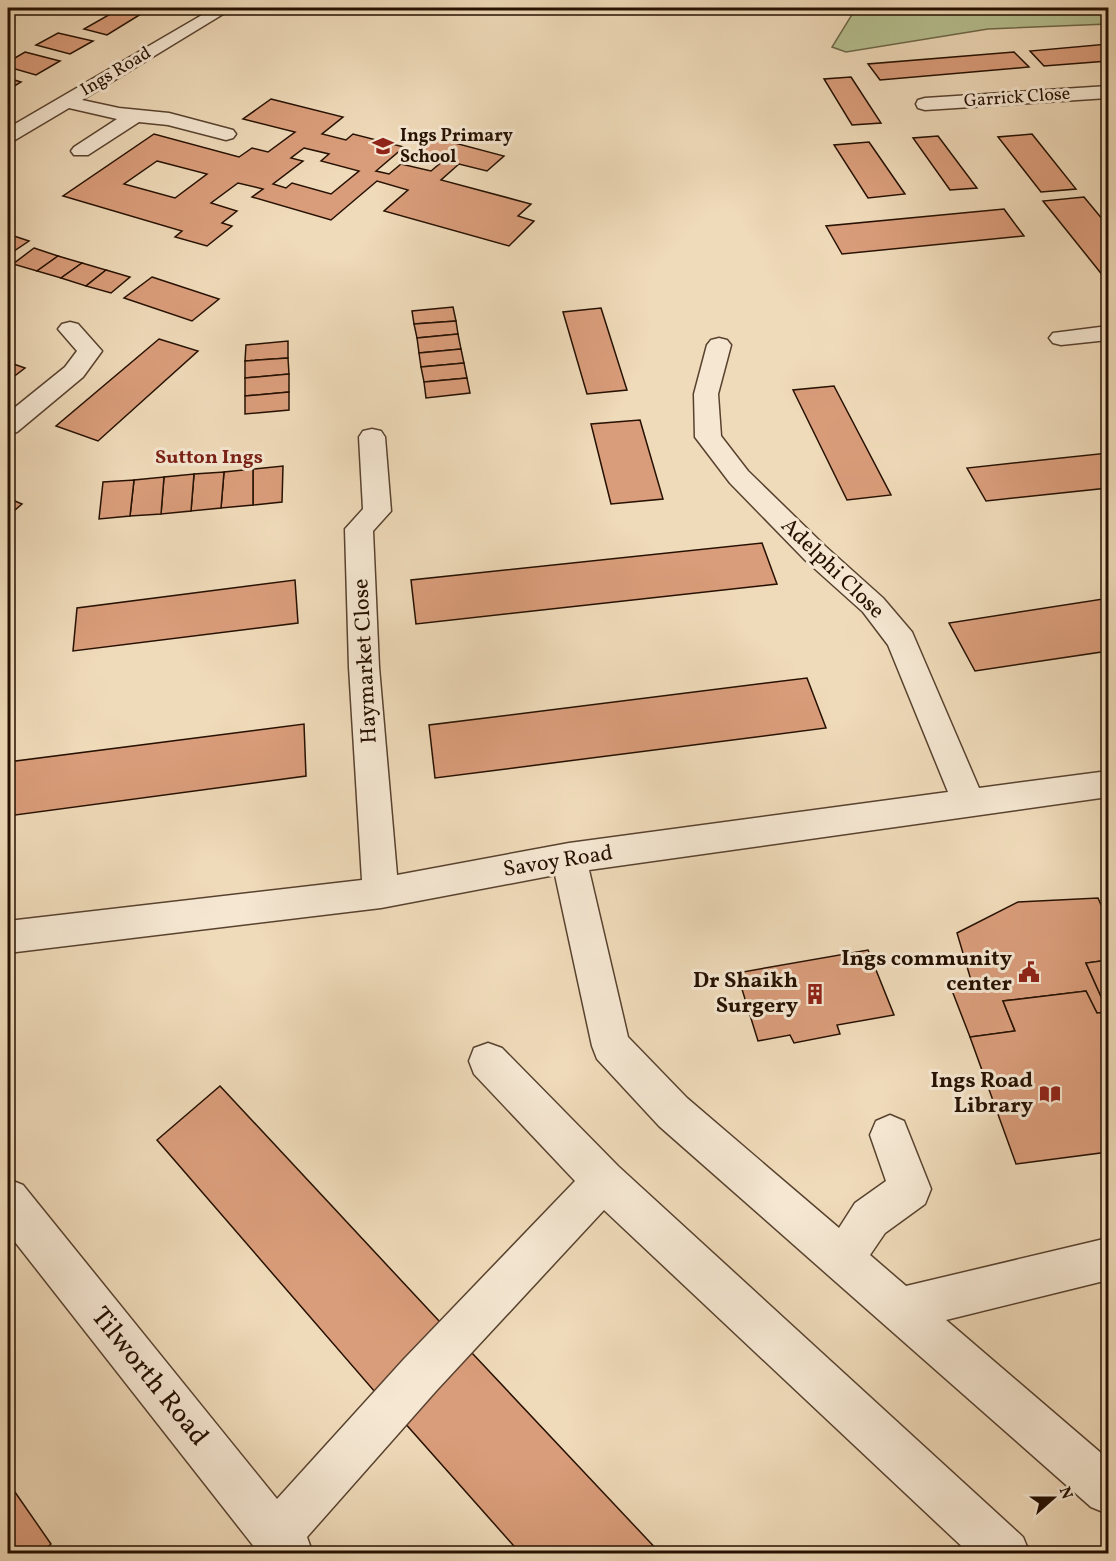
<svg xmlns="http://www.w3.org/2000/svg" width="1116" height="1561" viewBox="0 0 1116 1561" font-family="Vollkorn,serif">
<rect width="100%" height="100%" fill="#efdab9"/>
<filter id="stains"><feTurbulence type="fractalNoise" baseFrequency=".00333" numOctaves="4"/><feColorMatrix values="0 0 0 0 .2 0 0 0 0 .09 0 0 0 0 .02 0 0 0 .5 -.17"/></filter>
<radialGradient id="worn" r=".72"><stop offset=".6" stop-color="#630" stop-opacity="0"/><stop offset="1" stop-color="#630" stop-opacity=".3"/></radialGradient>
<path fill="#b6c091" stroke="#6e6849" stroke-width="1.5" d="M828 8H1108V24L988 29 846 52 832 47 853 13Z"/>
<g fill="#da9d7b" stroke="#251001" stroke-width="1.5" fill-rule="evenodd">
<path d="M119 9 141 14 107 35 84 29Z"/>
<path d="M58 33 93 41 70 54 36 45Z"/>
<path d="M1108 44V61L1044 66 1030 51Z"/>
<path d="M25 52 60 61 36 75 8 67V62Z"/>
<path d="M1014 52 1029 67 880 80 868 64Z"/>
<path d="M851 77 881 123 852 125 824 79Z"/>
<path d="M8 78 21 82 8 90Z"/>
<path d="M271 99 343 117 322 134 346 140 353 134 404 147 376 171 389 174 401 164 431 171 444 160 418 153 436 138 504 156 487 171 459 164 441 180 531 204 518 216 534 221 509 246 384 211 408 190 377 181 331 220 252 197 263 189 238 183 211 203 237 211 222 223 232 226 207 246 175 237 182 231 63 196 154 134 239 157 252 148 268 152 295 132 243 119ZM304 148 329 154 321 161 359 171 331 194 292 183 286 188 273 184 303 161 291 158ZM157 161 207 174 175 198 124 184Z"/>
<path d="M1032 134 1076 189 1041 192 998 137Z"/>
<path d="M938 136 977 188 950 190 913 138Z"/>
<path d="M869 142 905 194 868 198 834 145Z"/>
<path d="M1084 197 1108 226V282L1043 201Z"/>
<path d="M1004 209 1024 236 842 254 826 226Z"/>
<path d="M8 234 29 241 8 255Z"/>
<path d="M34 248 58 256 37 271 13 264Z"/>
<path d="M58 256 82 263 61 278 37 271Z"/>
<path d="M82 263 106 270 86 286 61 278Z"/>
<path d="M106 270 130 277 111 293 86 286Z"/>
<path d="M152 277 219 299 192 321 124 298Z"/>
<path d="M453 307 456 321 414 324 412 311Z"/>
<path d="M601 308 627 390 587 394 563 312Z"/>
<path d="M456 321 458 334 417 338 414 324Z"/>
<path d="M458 334 461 349 419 353 417 338Z"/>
<path d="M159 339 198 351 98 441 56 426Z"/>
<path d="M288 341V358L245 361 246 345Z"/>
<path d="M461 349 464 363 421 367 419 353Z"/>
<path d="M288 358 289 374 245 378V361Z"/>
<path d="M8 362 25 368 8 381Z"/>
<path d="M464 363 467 378 424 382 421 367Z"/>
<path d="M289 374V392L245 396V378Z"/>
<path d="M467 378 470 393 426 398 424 382Z"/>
<path d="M834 386 891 495 847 500 793 390Z"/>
<path d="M289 392V410L245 414V396Z"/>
<path d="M640 420 663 499 611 504 591 424Z"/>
<path d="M1108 453V488L986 501 967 468Z"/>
<path d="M283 466 282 502 253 505V469Z"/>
<path d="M253 469V505L221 508 224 472Z"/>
<path d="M224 472 221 508 191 511 194 474Z"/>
<path d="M194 474 191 511 161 514 164 477Z"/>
<path d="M164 477 161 514 130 516 134 480Z"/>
<path d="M134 480 130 516 99 519 103 482Z"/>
<path d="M8 498 22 504 8 516Z"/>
<path d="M762 543 777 584 416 624 411 580Z"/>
<path d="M295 580 298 623 73 651 77 608Z"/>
<path d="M1103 599 1108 608V651L975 671 949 623Z"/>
<path d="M807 678 826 728 435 778 429 725Z"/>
<path d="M304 724 306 776 8 816V762Z"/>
<path d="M1098 898 1108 921V960L1086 963 1108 1012 1097 1013 1086 991 1003 1001 1015 1031 970 1037 951 988 971 980 957 933 1018 902Z"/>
<path d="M868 950 894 1015 837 1025 840 1034 794 1043 790 1035 758 1041 737 973Z"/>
<path d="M1108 960V1152L1016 1164 970 1037 1015 1031 1003 1001 1086 991 1097 1013 1108 1012 1086 963Z"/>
<path d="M220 1086 440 1322 375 1392 157 1140Z"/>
<path d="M472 1353 661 1554H521L403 1421Z"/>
<path d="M8 1482 51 1544 41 1554H8Z"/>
</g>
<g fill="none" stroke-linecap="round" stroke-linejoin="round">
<defs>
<g id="minor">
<path d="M214 8H233L82 100 119 108 169 113 233 130 236 134 233 138 226 140 168 125 139 122 88 155H74L71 151 74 147 117 119 69 108 15 140 8 142V128Z"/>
<path d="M1108 86V98L925 110 918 108 916 104 918 100 925 98Z"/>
<path d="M70 322 78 324 102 351 83 377 17 432 8 434V413L65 367 77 351 58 329 62 324Z"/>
<path d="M1108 326V340L1061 345 1053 343 1049 338 1053 333Z"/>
<path d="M719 338 727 340 731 345 718 394 721 436 748 471 825 546 883 598 912 632 979 788 1108 771V797L589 870 628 1037 687 1098 839 1228 855 1203 886 1181 870 1135 876 1121 890 1115 904 1121 931 1189 925 1204 885 1233 870 1255 906 1286 1108 1238V1280L946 1320 1108 1459V1514L1091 1507 659 1126 597 1059 592 1046 555 875 381 908 8 953V921L362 880 349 667 345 529 363 509 359 437 363 431 372 429 381 431 385 437 391 511 373 531 379 667 397 875 569 843 948 792 888 645 863 612 805 560 730 483 695 437 694 394 707 345 711 340Z"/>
<path d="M488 1043 502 1048 618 1166 1023 1537 1030 1554H970L604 1210 436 1391 307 1537 313 1554 259 1553 8 1233V1179L23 1185 277 1499 404 1359 575 1181 474 1074 469 1061 474 1048Z"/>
</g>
</defs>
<use href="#minor" stroke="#58422f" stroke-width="3"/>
<use href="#minor" fill="#f5e7d2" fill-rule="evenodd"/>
</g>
<defs>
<symbol id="school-bare" viewBox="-9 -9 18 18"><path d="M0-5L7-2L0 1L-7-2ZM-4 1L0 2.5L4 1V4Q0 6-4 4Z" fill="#8f2418" stroke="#f5e7d2" stroke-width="2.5" paint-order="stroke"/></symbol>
<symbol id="civic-bare" viewBox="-9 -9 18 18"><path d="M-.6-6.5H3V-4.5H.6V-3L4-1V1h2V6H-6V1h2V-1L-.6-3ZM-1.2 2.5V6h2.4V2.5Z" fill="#8f2418" stroke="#f5e7d2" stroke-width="2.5" paint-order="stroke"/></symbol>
<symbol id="building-bare" viewBox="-9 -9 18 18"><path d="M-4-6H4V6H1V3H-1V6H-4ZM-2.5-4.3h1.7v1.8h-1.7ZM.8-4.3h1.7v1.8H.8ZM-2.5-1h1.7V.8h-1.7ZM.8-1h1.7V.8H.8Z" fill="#8f2418" stroke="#f5e7d2" stroke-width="2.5" paint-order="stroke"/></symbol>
<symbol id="library-bare" viewBox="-9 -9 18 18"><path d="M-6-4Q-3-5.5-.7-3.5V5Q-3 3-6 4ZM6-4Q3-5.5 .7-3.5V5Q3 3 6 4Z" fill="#8f2418" stroke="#f5e7d2" stroke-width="2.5" paint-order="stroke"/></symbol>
</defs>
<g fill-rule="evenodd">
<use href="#school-bare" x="368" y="131" width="30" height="30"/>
<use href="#civic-bare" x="1014" y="957" width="30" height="30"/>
<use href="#building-bare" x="800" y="979" width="30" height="30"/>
<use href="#library-bare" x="1035" y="1079" width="30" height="30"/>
</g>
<g text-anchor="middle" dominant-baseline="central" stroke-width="6" stroke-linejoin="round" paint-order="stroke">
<g font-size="18" fill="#251001" stroke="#f5e7d2">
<text transform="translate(116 72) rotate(-31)">Ings Road</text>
<text transform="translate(1017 98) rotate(-4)">Garrick Close</text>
</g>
<g font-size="18" font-weight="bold" fill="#251001" stroke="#f5e7d2" text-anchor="start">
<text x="400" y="136">Ings Primary<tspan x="400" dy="21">School</tspan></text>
</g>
<g font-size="20" font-weight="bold" fill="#7a1f14" stroke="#f5e7d2">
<text x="209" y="458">Sutton Ings</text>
</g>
<g font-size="22" fill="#251001" stroke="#f5e7d2">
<text transform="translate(832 569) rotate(44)">Adelphi Close</text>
<text transform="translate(366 661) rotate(-93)">Haymarket Close</text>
<text transform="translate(558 862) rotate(-9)">Savoy Road</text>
</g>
<g font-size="22" font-weight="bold" fill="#251001" stroke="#f5e7d2" text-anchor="end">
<text x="1012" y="959">Ings community<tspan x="1012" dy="25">center</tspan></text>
<text x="798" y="981">Dr Shaikh<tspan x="798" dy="25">Surgery</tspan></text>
<text x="1033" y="1081">Ings Road<tspan x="1033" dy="25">Library</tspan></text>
</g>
<g font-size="27" fill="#251001" stroke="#f5e7d2">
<text transform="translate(149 1377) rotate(51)">Tilworth Road</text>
</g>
</g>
<rect width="1116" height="1561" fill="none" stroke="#efdab9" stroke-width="30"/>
<rect x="9" y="9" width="1098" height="1543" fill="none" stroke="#251001" stroke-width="3"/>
<rect x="15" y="15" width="1086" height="1531" fill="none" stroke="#251001" stroke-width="1.5"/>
<g transform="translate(1053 1498) rotate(69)" stroke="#f5e7d2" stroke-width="4.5" paint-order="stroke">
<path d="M0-4.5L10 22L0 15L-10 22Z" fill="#251001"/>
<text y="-9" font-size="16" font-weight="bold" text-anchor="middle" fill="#251001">N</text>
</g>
<rect width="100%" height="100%" filter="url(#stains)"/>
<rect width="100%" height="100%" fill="url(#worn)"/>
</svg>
